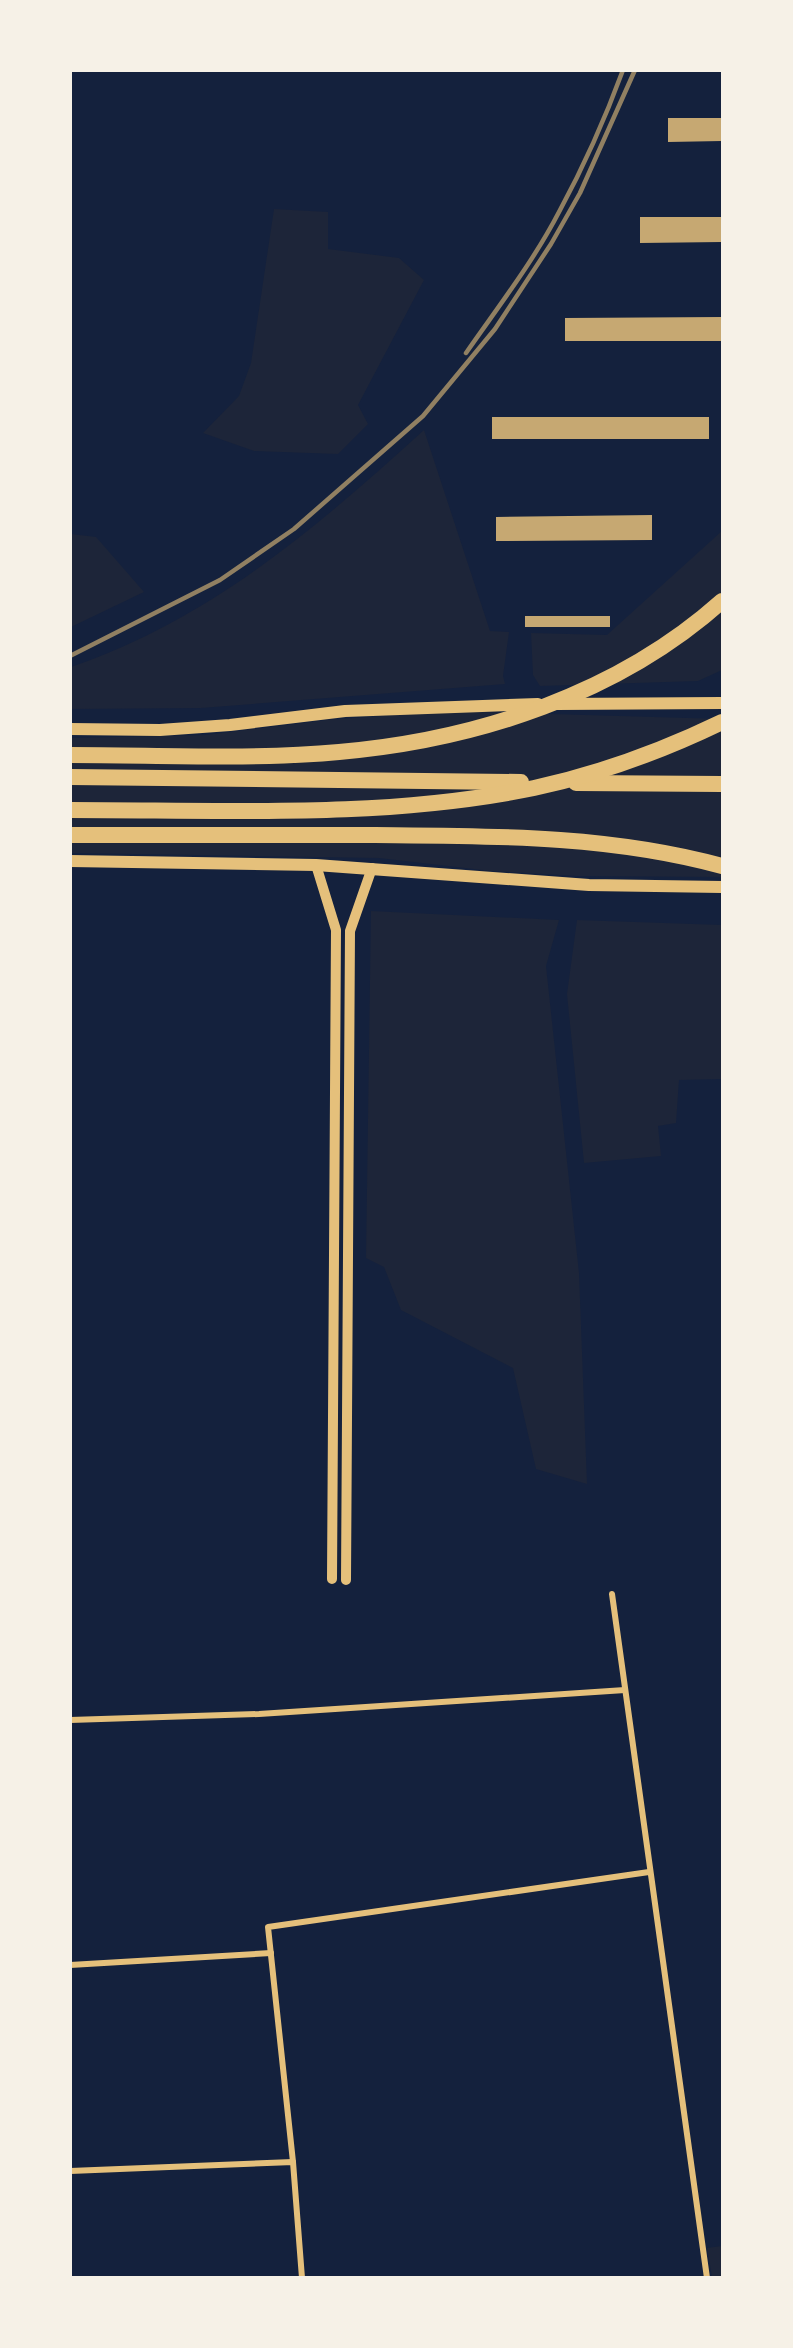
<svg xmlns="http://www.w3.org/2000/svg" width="793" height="2348" viewBox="0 0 793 2348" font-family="Raleway,sans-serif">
<rect width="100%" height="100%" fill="#14213d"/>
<g fill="#1d2539">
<path d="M274 209 328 212V249L399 258 424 280 358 405 368 424 338 454 254 451 203 433 239 396 251 363Z"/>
<path d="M424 430 490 631 509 632 503 676 505 684 201 708 71 709V667C211 619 316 528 424 430Z"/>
<path d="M722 531V670L698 681 540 686 533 675 531 633 607 635Z"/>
<path d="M71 534 96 537 144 592 71 627Z"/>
<path d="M448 711 722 719V877L576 876 491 871 379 858 71 853V738L205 735 327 720Z"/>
<path d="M371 911 559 920 546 966 579 1273 587 1484 536 1469 513 1368 401 1310 384 1267 366 1258Z"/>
<path d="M577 920 722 925V1079L679 1080 676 1123 658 1126 661 1156 584 1163 567 994Z"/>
<path d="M722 2246V2277H712L707 2248Z"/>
</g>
<g fill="#c6a872">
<path d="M668 118H722V141L668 142Z"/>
<path d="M640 217H722V242L640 243Z"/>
<path d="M722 317V341H565V318Z"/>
<rect x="492" y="417" width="217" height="22"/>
<path d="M652 515V540L496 541V517Z"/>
<rect x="525" y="616" width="85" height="11"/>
</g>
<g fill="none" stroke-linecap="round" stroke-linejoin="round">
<g stroke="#e5c07b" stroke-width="6">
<path d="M612 1594 707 2278"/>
<path d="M70 1720 259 1714 625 1690"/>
<path d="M70 1965 271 1953"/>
<path d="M293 2162 268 1927 649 1872"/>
<path d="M70 2171 293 2162 302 2278"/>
</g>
<g stroke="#e5c07b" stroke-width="10">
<path d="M316 865 336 930 332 1579"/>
<path d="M346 1580 350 931 372 868"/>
</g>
<g stroke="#e5c07b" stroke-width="12">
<path d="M556 704 722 703"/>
<path d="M70 729 160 730 230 725 345 711 538 704"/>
<path d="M70 861 316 865 589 885 722 887"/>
</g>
<g stroke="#e5c07b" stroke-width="16">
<path d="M70 755C160 755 250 760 339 752 477 740 618 694 722 601"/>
<path d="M70 777 521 782"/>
<path d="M576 783 722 784"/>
<path d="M70 810C224 810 382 819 534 788 599 774 662 751 722 722"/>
<path d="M70 835C172 835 274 835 375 835 492 836 609 835 722 866"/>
</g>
<g stroke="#918062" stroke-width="4.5">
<path d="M466 353C498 307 533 262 559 212 584 166 605 119 623 70"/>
<path d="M70 656 220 580 294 529 423 416 495 329 551 244 580 193 635 70"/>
</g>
</g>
<rect width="793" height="2348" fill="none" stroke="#f6f1e7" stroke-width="144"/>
</svg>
